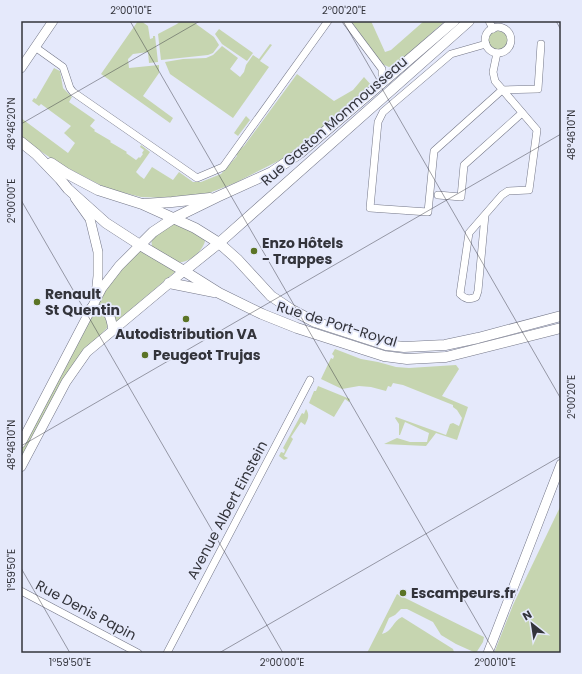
<svg xmlns="http://www.w3.org/2000/svg" width="582" height="674" viewBox="0 0 582 674" font-family="Poppins,sans-serif">
<rect width="100%" height="100%" fill="#e5e9fb"/>
<g fill="#c6d5b0">
<path d="M138 21H141L148 26 150 39 153 38V36H155L158 62 149 63 148 52 133 54 128 59 129 68 159 65V73L143 96 173 118 170 123 101 74Z"/>
<path d="M180 21H192L214 37 219 45 213 53 208 55 161 60 158 34 177 24Z"/>
<path d="M351 21H371L385 52 391 50 424 21H445L398 63 389 67 382 64Z"/>
<path d="M219 29 253 53 247 61 222 44 215 34Z"/>
<circle cx="498" cy="41" r="10"/>
<path d="M270 44 272 45 260 61 269 67 233 118 170 74 165 62 183 59 206 58 213 55 222 46 238 58 230 69 240 77 244 72 246 65 253 55 259 59Z"/>
<path d="M54 68 60 71 63 88 72 97 69 102 95 120 90 126 95 130 94 131 111 141 110 142 127 152 126 153 136 160 139 157 140 158 143 154 142 153 144 150 140 147 141 145 150 152 136 172 140 176 144 179 152 167 173 180 179 172 193 182H201L221 174 237 156 235 153 244 146 297 74 334 101 353 90 364 77 372 86 290 155 235 183 209 193 167 198 141 197 108 189 58 163 33 146 21 136V118L68 153 75 143 64 133 71 126 41 104 39 106 32 101 34 98 36 99Z"/>
<path d="M246 116 250 120 238 136 234 133Z"/>
<path d="M174 223 202 237 205 241C203 251 188 264 178 262L152 247C152 244 151 242 152 240 155 233 168 227 174 223Z"/>
<path d="M140 249 176 271 116 322 96 306 111 282Z"/>
<path d="M95 312 106 315 109 323 107 328 83 353 21 460V448L91 315Z"/>
<path d="M335 349 361 359 378 362 396 367 409 368 456 365 459 369 442 396 468 407 457 440 436 433 426 446 384 444 397 438 410 442H427L429 433 405 422 400 435H399V424L395 418 396 417 446 435 450 424 453 423 459 426 462 418 457 410 453 407V405L403 385 393 383 391 387 388 386 386 391 371 387 359 386 342 389 321 379 331 358 333 359 334 356 332 354Z"/>
<path d="M318 386 350 399 349 402 345 399 334 417 309 403 314 391H316Z"/>
<path d="M306 409C310 415 308 419 305 425L301 422 291 437 293 439 284 456 288 458 284 460 279 456 281 452 284 453 285 450 283 448 302 413 304 414Z"/>
<path d="M561 505V653H494L513 605Z"/>
<path d="M397 594 484 637 483 642 476 653 456 644 441 635 433 622 407 609H401L395 615 389 618 382 634C392 632 393 621 402 617L453 649 454 652 453 653H367Z"/>
</g>
<g fill="none" stroke-linecap="round" stroke-linejoin="round">
<defs>
<g id="minor">
<path d="M346 21 382 69V83"/>
<path d="M489 21 493 29"/>
<circle cx="498" cy="40" r="13"/>
<path d="M486 44 451 54 383 112 378 122 370 208 428 212 434 151 502 90 538 89 541 44"/>
<path d="M35 47 63 67 70 88 73 92 197 178 223 167 328 21"/>
<path d="M438 195 461 197 464 165 522 113"/>
<path d="M485 215 478 291 476 297C469 300 465 299 460 294L469 233 502 195 508 191 529 190 537 130 495 81 493 72 497 53"/>
<path d="M21 591 138 653"/>
<path d="M167 653 310 380"/>
</g>
<g id="tertiary">
<path d="M21 68 53 21"/>
<path d="M75 198 90 219 98 252V276L96 295"/>
<path d="M91 308C109 310 110 312 113 330"/>
<path d="M21 443 102 288 119 266 140 245"/>
<path d="M21 467 66 382 87 352 184 271"/>
<path d="M488 653 561 464"/>
</g>
<g id="secondary">
<path d="M21 142 36 154 60 179 68 189 106 223 140 245 184 271 219 293 262 314 297 328 384 356 407 359 446 357 561 328"/>
<path d="M51 163 66 173 98 190 142 204 195 228 219 243 237 259 271 296 292 310 315 322 386 345 404 347 445 345 478 338 561 316"/>
<path d="M144 204 172 202 210 198"/>
<path d="M140 245 153 232 174 218 217 197 272 172 300 153 454 21"/>
<path d="M184 271 219 243 469 21"/>
<path d="M169 283 214 292"/>
</g>
</defs>
<use href="#minor" stroke="#737687" stroke-width="8"/>
<use href="#tertiary" stroke="#737687" stroke-width="10"/>
<use href="#secondary" stroke="#737687" stroke-width="11"/>
<use href="#minor" stroke="#fff" stroke-width="7"/>
<use href="#tertiary" stroke="#fff" stroke-width="9"/>
<use href="#secondary" stroke="#fff" stroke-width="10"/>
</g>
<path fill="none" stroke="#33343b" stroke-width="1" stroke-opacity="0.45" d="M130 21 495 653M343 21 561 399M556 21 561 30M21 124 200 21M21 200 283 653M21 446 561 134M21 568 70 653M219 653 561 456"/>
<g fill="#5b7426" stroke="#e5e9fb" stroke-width="1.5">
<circle cx="254" cy="251" r="4"/>
<circle cx="37" cy="302" r="4"/>
<circle cx="186" cy="319" r="4"/>
<circle cx="145" cy="355" r="4"/>
<circle cx="403" cy="593" r="4"/>
</g>
<g text-anchor="middle" dominant-baseline="central" stroke-width="3.5" stroke-linejoin="round" paint-order="stroke">
<g font-size="14" fill="#33343b" stroke="#e5e9fb">
<text transform="translate(334 121) rotate(-41)">Rue Gaston Monmousseau</text>
<text transform="translate(337 324) rotate(17)">Rue de Port-Royal</text>
<text transform="translate(227 510) rotate(-62)">Avenue Albert Einstein</text>
<text transform="translate(86 610) rotate(28)">Rue Denis Papin</text>
</g>
<g font-size="14" font-weight="bold" fill="#33343b" stroke="#e5e9fb" text-anchor="start">
<text x="262" y="243">Enzo Hôtels<tspan x="262" dy="16">- Trappes</tspan></text>
<text x="45" y="294">Renault<tspan x="45" dy="16">St Quentin</tspan></text>
<text x="186" y="334" text-anchor="middle">Autodistribution VA</text>
<text x="153" y="355">Peugeot Trujas</text>
<text x="411" y="593">Escampeurs.fr</text>
</g>
</g>
<rect width="582" height="674" fill="none" stroke="#e5e9fb" stroke-width="44"/>
<g transform="translate(532 624) rotate(330)" stroke="#e5e9fb" stroke-width="3" paint-order="stroke">
<path d="M0-3L7 15L0 10L-7 15Z" fill="#33343b"/>
<text y="-6" font-size="11" font-weight="bold" text-anchor="middle" fill="#33343b">N</text>
</g>
<rect x="22" y="22" width="538" height="630" fill="none" stroke="#33343b" stroke-width="1.5"/>
<g font-size="10" text-anchor="middle" fill="#33343b">
<text x="131" y="14">2°00'10"E</text>
<text x="344" y="14">2°00'20"E</text>
<text transform="translate(11 124) rotate(-90)" y="4">48°46'20"N</text>
<text transform="translate(571 135) rotate(-90)" y="4">48°46'10"N</text>
<text transform="translate(11 201) rotate(-90)" y="4">2°00'00"E</text>
<text transform="translate(571 397) rotate(-90)" y="4">2°00'20"E</text>
<text transform="translate(11 445) rotate(-90)" y="4">48°46'10"N</text>
<text transform="translate(11 570) rotate(-90)" y="4">1°59'50"E</text>
<text x="70" y="666">1°59'50"E</text>
<text x="282" y="666">2°00'00"E</text>
<text x="495" y="666">2°00'10"E</text>
</g>
</svg>
